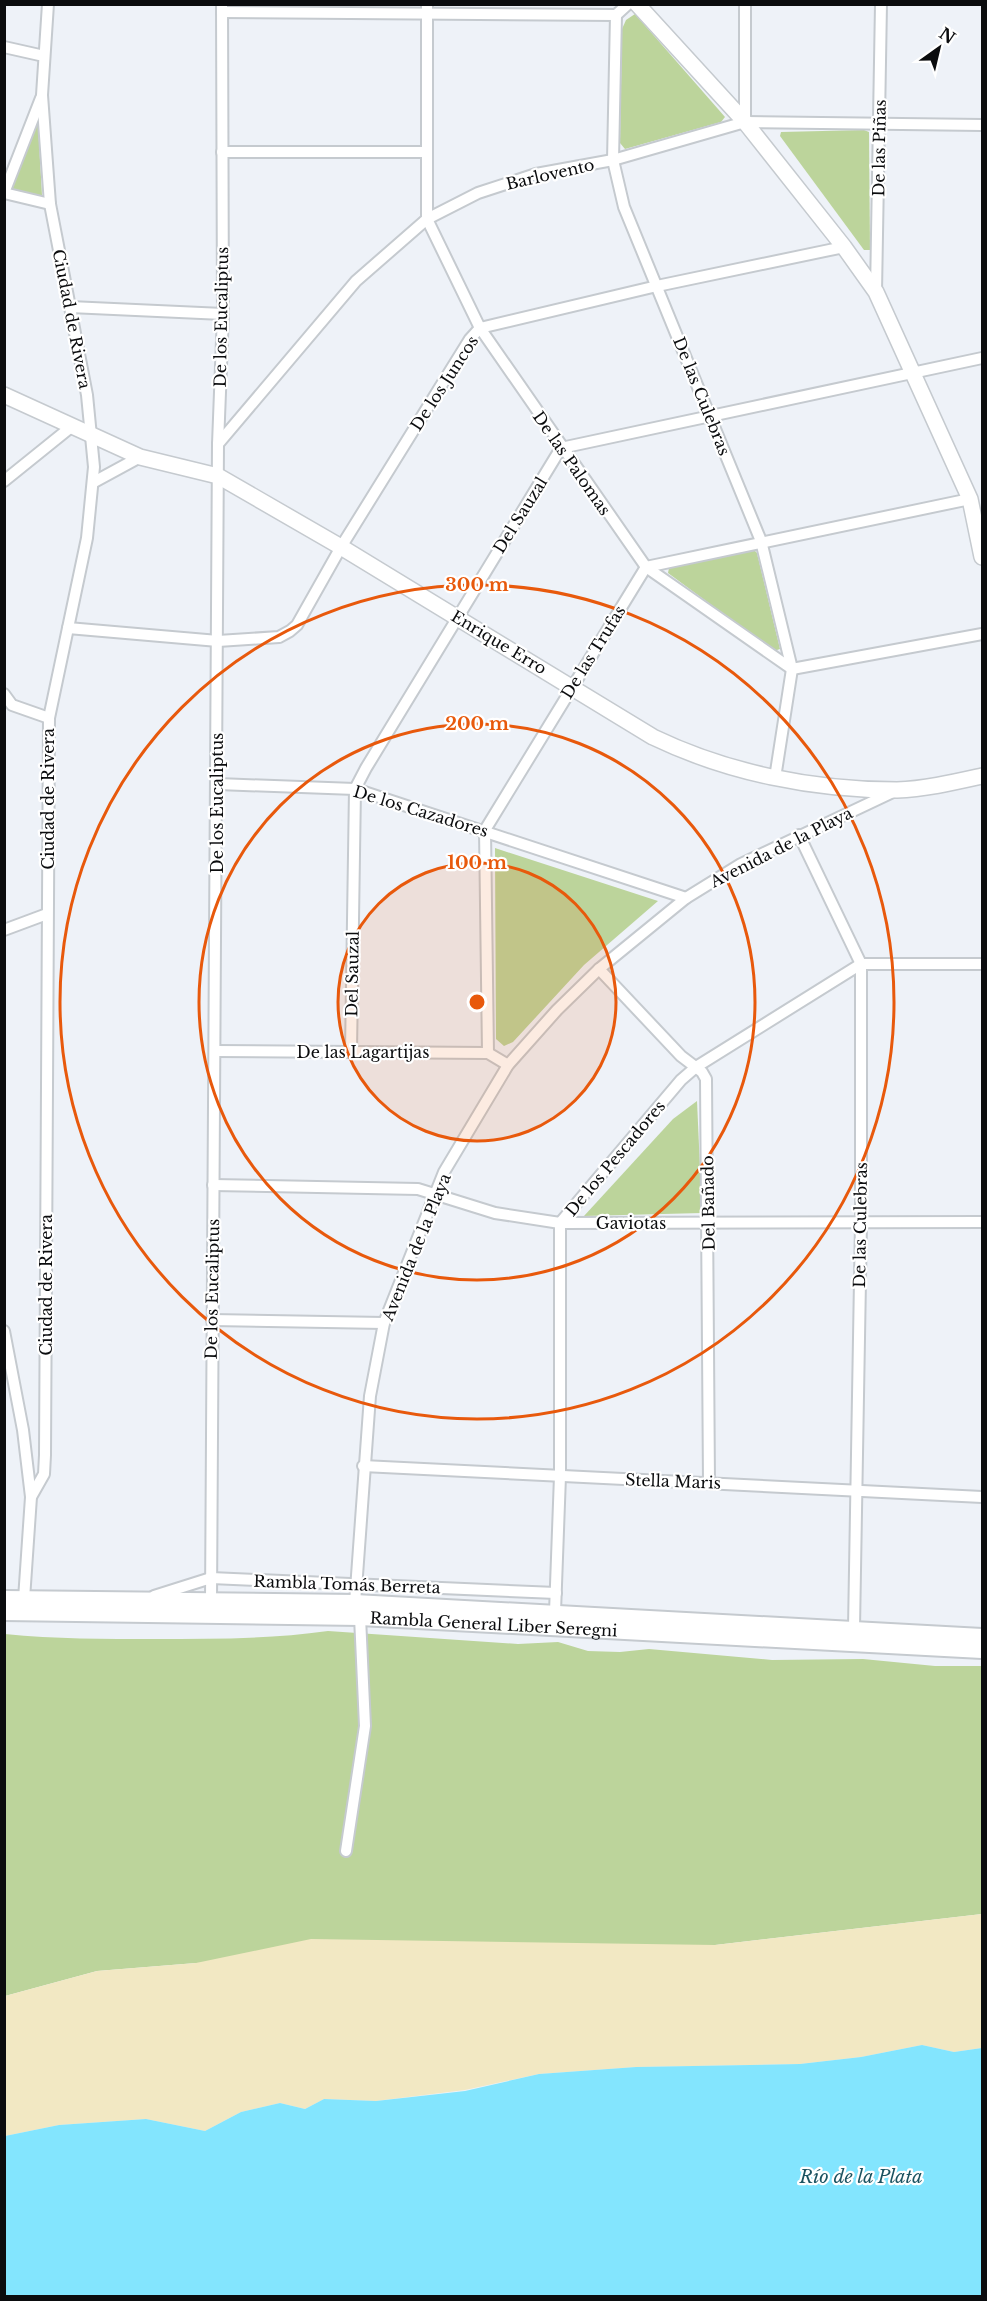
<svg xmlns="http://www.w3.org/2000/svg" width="987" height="2301" viewBox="0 0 987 2301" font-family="'Libre Baskerville',serif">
<rect width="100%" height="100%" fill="#eef2f8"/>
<g fill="#bcd49b">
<path d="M635 14 725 117 721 122 625 149 620 143 622 29 626 20Z"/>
<path d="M36 125H38L42 195 38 197 12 189Z"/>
<path d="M864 130 869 132 870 250H864L780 136 781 132Z"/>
<path d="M754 550 757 553 780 649 774 651 668 573 669 568Z"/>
<path d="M495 848 658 901 584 965 513 1042 504 1046 496 1039Z"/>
<path d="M697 1101 702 1213 584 1216 673 1119Z"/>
<path d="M328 1631 518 1644 558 1642 588 1651 620 1652 649 1649 772 1660 863 1659 935 1666H982V1914L715 1945 196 1963 97 1971 5 1996V1634C55 1639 105 1639 155 1639 214 1639 271 1639 328 1631Z"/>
</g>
<path fill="#f2e8c3" d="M982 1914V2048L954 2052 922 2045 861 2057 800 2064 636 2067 539 2074 465 2090 376 2101 324 2099 305 2109 280 2103 241 2112 205 2131 146 2119 59 2125 5 2136V1996L97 1971 196 1963 311 1939 715 1945Z"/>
<path fill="#83e5fe" d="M922 2045 954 2052 982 2048V2296H5V2136L59 2125 146 2119 205 2131 241 2112 280 2103 305 2109 324 2099 376 2101 465 2091 539 2074 636 2067 800 2064 861 2057Z"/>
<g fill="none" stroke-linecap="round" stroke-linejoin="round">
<defs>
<g id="street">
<path d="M427 4V219L480 328 646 567 792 669 982 634"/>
<path d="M222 12 616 15 628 4"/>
<path d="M616 15 613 160 624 207 761 541 792 669 775 778"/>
<path d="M4 47 44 56"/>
<path d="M745 122V4"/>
<path d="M222 152H425"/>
<path d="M4 193 41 98"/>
<path d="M4 193 50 204"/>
<path d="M876 292 881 4"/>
<path d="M70 307 223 314"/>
<path d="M218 444 356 281 427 219 478 193 536 174 613 160 745 122 982 125"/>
<path d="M4 481 71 427"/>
<path d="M94 482 140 457"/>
<path d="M68 628 218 641 279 637 290 631 297 625 341 547 470 339 480 328 657 286 844 247"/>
<path d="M4 694 12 705 49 718"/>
<path d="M218 784 355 789 686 898"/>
<path d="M799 835 861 964V1222L854 1628"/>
<path d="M4 930 47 914"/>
<path d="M599 969 681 1056 702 1072 706 1079 709 1482"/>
<path d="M215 1051 488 1053 508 1065"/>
<path d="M351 1051 355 789 366 768 561 448 982 358"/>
<path d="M488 1053 485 830 646 567 970 499"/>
<path d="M213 1185 418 1189 495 1213 560 1223 982 1222"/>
<path d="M212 1320 384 1323"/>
<path d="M4 1331 23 1430 31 1497"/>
<path d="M363 1466 982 1497"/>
<path d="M154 1596 211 1578 556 1593"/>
<path d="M24 1599 31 1497 44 1474 45 1455 49 718 87 538 94 467 87 395 50 204 42 95 48 4"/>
<path d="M211 1601 218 444 223 314 222 4"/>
<path d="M355 1603 370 1396 384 1323 444 1172 508 1065 557 1010 599 969 686 898 741 864 893 792"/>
<path d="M555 1612 560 1476V1223L681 1080 696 1067 861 964H982"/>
<path d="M346 1851 365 1726 360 1617"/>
</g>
<g id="secondary">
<path d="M637 4 745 122 844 247 876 292 970 499 982 557"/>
<path d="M4 395 140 457 218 476 341 547 653 737C728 773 813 790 897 790 925 789 955 782 982 776"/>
</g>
<g id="primary">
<path d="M4 1599 355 1603 982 1637"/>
<path id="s1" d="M4 1612 360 1617 982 1650"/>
</g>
</defs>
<use href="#street" stroke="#c5cacf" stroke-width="14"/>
<use href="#secondary" stroke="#c5cacf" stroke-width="18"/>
<use href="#primary" stroke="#c5cacf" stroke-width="20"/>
<use href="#street" stroke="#fff" stroke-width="10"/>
<use href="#secondary" stroke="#fff" stroke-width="15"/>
<use href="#primary" stroke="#fff" stroke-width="16"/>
</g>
<circle cx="477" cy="1002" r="139" fill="#e8590c" fill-opacity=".12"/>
<g fill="none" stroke="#e8590c" stroke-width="3">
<circle cx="477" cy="1002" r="139"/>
<circle cx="477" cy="1002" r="278"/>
<circle cx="477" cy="1002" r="417"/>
</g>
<g text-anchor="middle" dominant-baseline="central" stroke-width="4.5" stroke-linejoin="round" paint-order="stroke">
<g font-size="16" fill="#0b0c0e" stroke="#fff">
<text transform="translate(879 148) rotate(-89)">De las Piñas</text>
<text transform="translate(550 174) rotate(-13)">Barlovento</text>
<text transform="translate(221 317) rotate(-89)">De los Eucaliptus</text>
<text transform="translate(72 319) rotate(79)">Ciudad de Rivera</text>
<text transform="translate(444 383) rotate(-57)">De los Juncos</text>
<text transform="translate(702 396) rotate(68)">De las Culebras</text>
<text transform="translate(572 463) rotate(55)">De las Palomas</text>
<text transform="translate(520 515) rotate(-58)">Del Sauzal</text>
<text transform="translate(499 642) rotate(31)">Enrique Erro</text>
<text transform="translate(593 652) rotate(-58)">De las Trufas</text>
<text transform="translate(48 799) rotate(-90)">Ciudad de Rivera</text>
<text transform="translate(217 803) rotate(-90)">De los Eucaliptus</text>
<text transform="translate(421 811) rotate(17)">De los Cazadores</text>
<text transform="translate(781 847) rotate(-27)">Avenida de la Playa</text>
<text transform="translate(352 974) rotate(-89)">Del Sauzal</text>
<text x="363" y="1052">De las Lagartijas</text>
<text transform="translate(615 1158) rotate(-50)">De los Pescadores</text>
<text transform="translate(708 1203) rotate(-91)">Del Bañado</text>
<text x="631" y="1223">Gaviotas</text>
<text transform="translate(860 1225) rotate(-89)">De las Culebras</text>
<text transform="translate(416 1247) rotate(-68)">Avenida de la Playa</text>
<text transform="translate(46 1285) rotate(-90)">Ciudad de Rivera</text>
<text transform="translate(212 1289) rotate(-89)">De los Eucaliptus</text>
<text transform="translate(673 1481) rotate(2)">Stella Maris</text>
<text transform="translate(347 1584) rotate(2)">Rambla Tomás Berreta</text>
<text stroke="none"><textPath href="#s1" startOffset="490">Rambla General Liber Seregni</textPath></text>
</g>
<g font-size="18" font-style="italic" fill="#1b5361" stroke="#fff">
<text x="861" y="2177">Río de la Plata</text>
</g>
</g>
<circle cx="477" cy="1002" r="9" fill="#e8590c" stroke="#fff" stroke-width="3"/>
<g font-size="18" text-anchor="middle" font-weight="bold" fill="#e8590c" stroke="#fff" stroke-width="4.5" stroke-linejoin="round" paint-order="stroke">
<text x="477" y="591">300 m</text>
<text x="477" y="730">200 m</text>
<text x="477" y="869">100 m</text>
</g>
<rect width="987" height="2301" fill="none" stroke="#0b0c0e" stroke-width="12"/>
<g transform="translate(939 48) rotate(34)" stroke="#ffffff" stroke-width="4.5" paint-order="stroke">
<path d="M0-4.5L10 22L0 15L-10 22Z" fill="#0b0c0e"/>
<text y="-9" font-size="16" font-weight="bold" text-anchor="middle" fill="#0b0c0e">N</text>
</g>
</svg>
